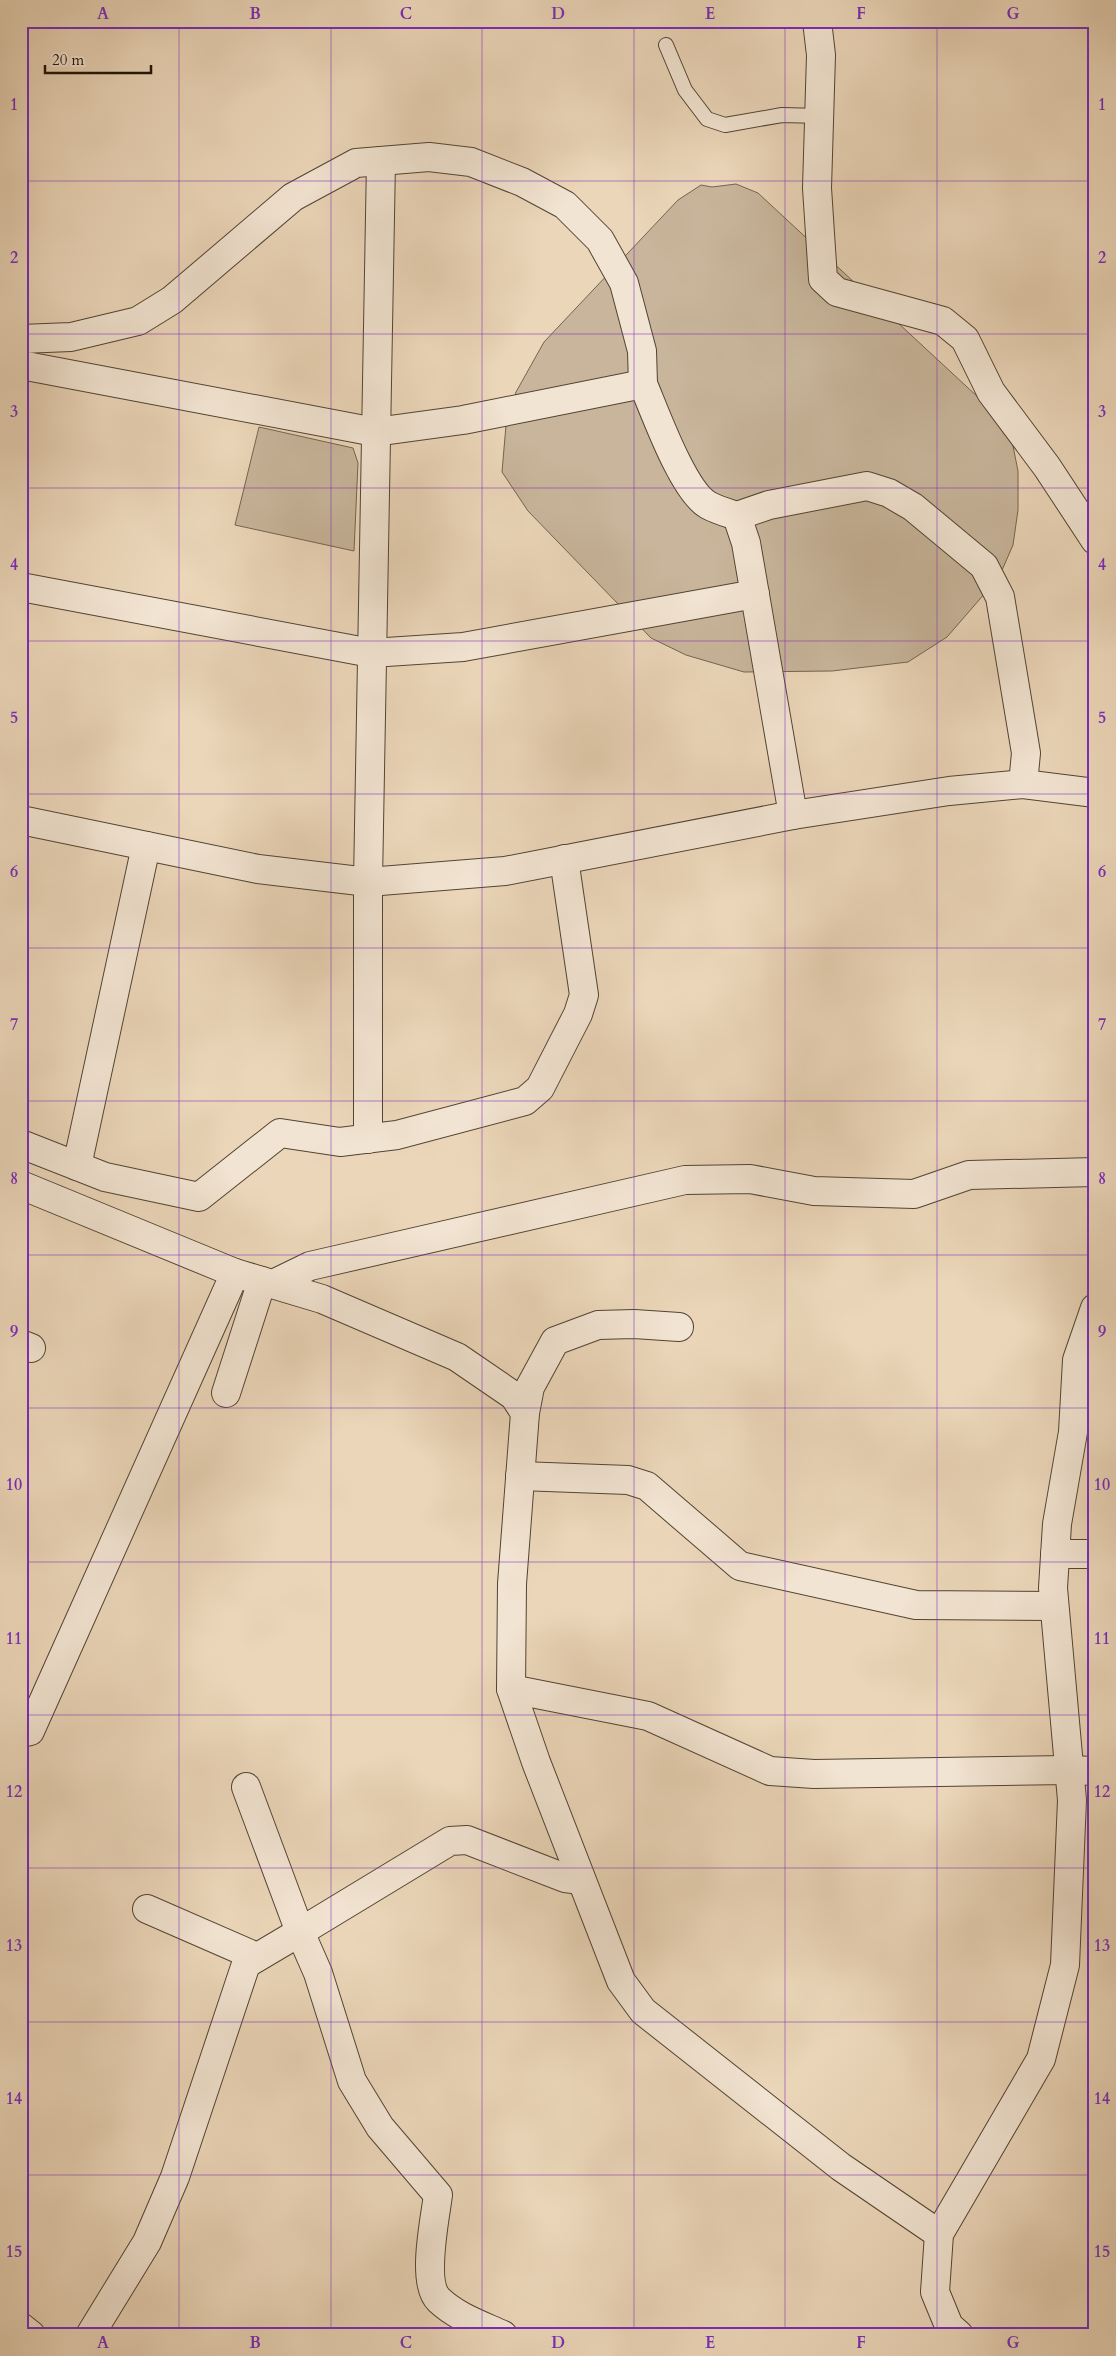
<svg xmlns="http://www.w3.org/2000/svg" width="1116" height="2356" viewBox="0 0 1116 2356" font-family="Cardo,serif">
<rect width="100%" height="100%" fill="#ebd6b9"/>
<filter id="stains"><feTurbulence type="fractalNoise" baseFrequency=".004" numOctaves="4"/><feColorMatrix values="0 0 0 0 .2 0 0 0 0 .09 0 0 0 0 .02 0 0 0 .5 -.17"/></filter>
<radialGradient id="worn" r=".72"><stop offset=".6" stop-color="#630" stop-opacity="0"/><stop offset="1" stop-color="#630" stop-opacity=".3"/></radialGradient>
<g fill="#c8b59b" stroke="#746450">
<path d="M736 184 758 193 994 412 1012 441 1018 471V510L1013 545 999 577 947 637 908 662 832 671 744 672 686 655 651 638 528 511 502 472 506 425 516 392 544 342 678 200 701 185 712 187Z"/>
<path d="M259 427 353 448 358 463 354 551 235 525Z"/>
</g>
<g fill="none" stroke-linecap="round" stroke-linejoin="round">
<defs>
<path id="service" d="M666 45 685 90 707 119 725 125 782 115 820 116"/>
<g id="minor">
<path d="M817 21 821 55 817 188 823 279 837 292 943 321 965 339 991 392 1047 467 1095 540"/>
<path d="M21 339 71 337 138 321 172 300 293 197 356 163 429 157 471 162 522 182 565 205 600 240 624 283 642 351 643 384"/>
<path d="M21 365 375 432 463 420 643 384C655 412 683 491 708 505 717 510 728 513 737 516L746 543 793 815"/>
<path d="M737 516 769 505 867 486 889 493 913 507 984 566 1000 597 1026 753 1023 784"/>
<path d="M21 587 371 653 463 647 755 594"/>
<path d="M21 820 258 869 368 882 505 871 793 815 949 791 1023 784 1095 793"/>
<path d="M368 1139V882L381 161"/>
<path d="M21 1144 105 1177 199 1197 280 1133 340 1142 397 1135 525 1101 540 1088 578 1014 584 995 564 859"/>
<path d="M77 1166 146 846"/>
<path d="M21 1185 235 1273 322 1299 457 1357 514 1396 525 1413 512 1584 511 1689 536 1762 621 1981 643 2011 841 2167 939 2234"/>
<path d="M273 1284 310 1266 685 1180 750 1179 814 1191 914 1194 969 1175 1095 1172"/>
<path d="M21 1344 31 1348"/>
<path d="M226 1393 262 1281"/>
<path d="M525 1413 530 1387 555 1341 598 1325 634 1324 679 1327"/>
<path d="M520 1476 628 1480 647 1486 740 1566 916 1605 1054 1606"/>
<path d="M1055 1554H1095"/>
<path d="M511 1689 648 1716 770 1771 814 1774 1068 1770 1095 1771"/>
<path d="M21 1733 30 1731 235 1273"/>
<path d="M246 1787 300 1932 450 1841 467 1840 565 1878 581 1880"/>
<path d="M147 1909 257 1957"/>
<path d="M90 2335 147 2242 175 2177 246 1964 300 1932 318 1973 352 2081 380 2127 438 2195C435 2219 421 2283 439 2300 457 2317 481 2325 503 2335"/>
<path d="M959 2335 949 2326 935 2292 939 2234 1041 2059 1065 1965 1072 1800 1053 1588 1057 1524 1073 1432 1077 1360 1095 1308"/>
</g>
<path id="tertiary" d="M21 2327 31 2335"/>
</defs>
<use href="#service" stroke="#524433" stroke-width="16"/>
<use href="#minor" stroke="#524433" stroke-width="30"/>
<use href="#tertiary" stroke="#524433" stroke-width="30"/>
<use href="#service" stroke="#f2e4d2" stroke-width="14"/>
<use href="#minor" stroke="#f2e4d2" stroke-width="28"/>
<use href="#tertiary" stroke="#f2e4d2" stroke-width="28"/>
</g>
<path fill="none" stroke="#7b2cbf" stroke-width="1" stroke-opacity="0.55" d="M179 21V2335M331 21V2335M482 21V2335M634 21V2335M785 21V2335M937 21V2335M21 181H1095M21 334H1095M21 488H1095M21 641H1095M21 794H1095M21 948H1095M21 1101H1095M21 1255H1095M21 1408H1095M21 1562H1095M21 1715H1095M21 1868H1095M21 2022H1095M21 2175H1095"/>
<rect width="1116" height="2356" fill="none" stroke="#ebd6b9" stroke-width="55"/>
<path d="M45 65v8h106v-8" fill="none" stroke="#1f1406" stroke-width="2.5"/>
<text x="52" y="65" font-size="15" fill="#1f1406" stroke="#f2e4d2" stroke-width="4" paint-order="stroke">20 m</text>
<rect x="28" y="28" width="1060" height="2300" fill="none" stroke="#7b2cbf" stroke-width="2"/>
<g font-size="16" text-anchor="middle" font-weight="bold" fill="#7b2cbf">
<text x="103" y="19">A</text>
<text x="255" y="19">B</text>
<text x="406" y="19">C</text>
<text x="558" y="19">D</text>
<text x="710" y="19">E</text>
<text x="861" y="19">F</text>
<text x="1013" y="19">G</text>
<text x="14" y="110">1</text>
<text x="1102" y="110">1</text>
<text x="14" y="263">2</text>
<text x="1102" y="263">2</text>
<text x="14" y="417">3</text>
<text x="1102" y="417">3</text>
<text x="14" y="570">4</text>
<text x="1102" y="570">4</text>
<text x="14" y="723">5</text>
<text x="1102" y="723">5</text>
<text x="14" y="877">6</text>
<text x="1102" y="877">6</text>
<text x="14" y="1030">7</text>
<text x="1102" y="1030">7</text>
<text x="14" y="1184">8</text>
<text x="1102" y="1184">8</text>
<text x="14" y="1337">9</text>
<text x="1102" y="1337">9</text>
<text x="14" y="1490">10</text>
<text x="1102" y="1490">10</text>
<text x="14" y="1644">11</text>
<text x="1102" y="1644">11</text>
<text x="14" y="1797">12</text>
<text x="1102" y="1797">12</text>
<text x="14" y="1951">13</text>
<text x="1102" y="1951">13</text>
<text x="14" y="2104">14</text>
<text x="1102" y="2104">14</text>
<text x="14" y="2257">15</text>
<text x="1102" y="2257">15</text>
<text x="103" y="2348">A</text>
<text x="255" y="2348">B</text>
<text x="406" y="2348">C</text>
<text x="558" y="2348">D</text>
<text x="710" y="2348">E</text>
<text x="861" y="2348">F</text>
<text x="1013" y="2348">G</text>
</g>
<rect width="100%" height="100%" filter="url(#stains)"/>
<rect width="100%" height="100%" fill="url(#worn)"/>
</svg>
